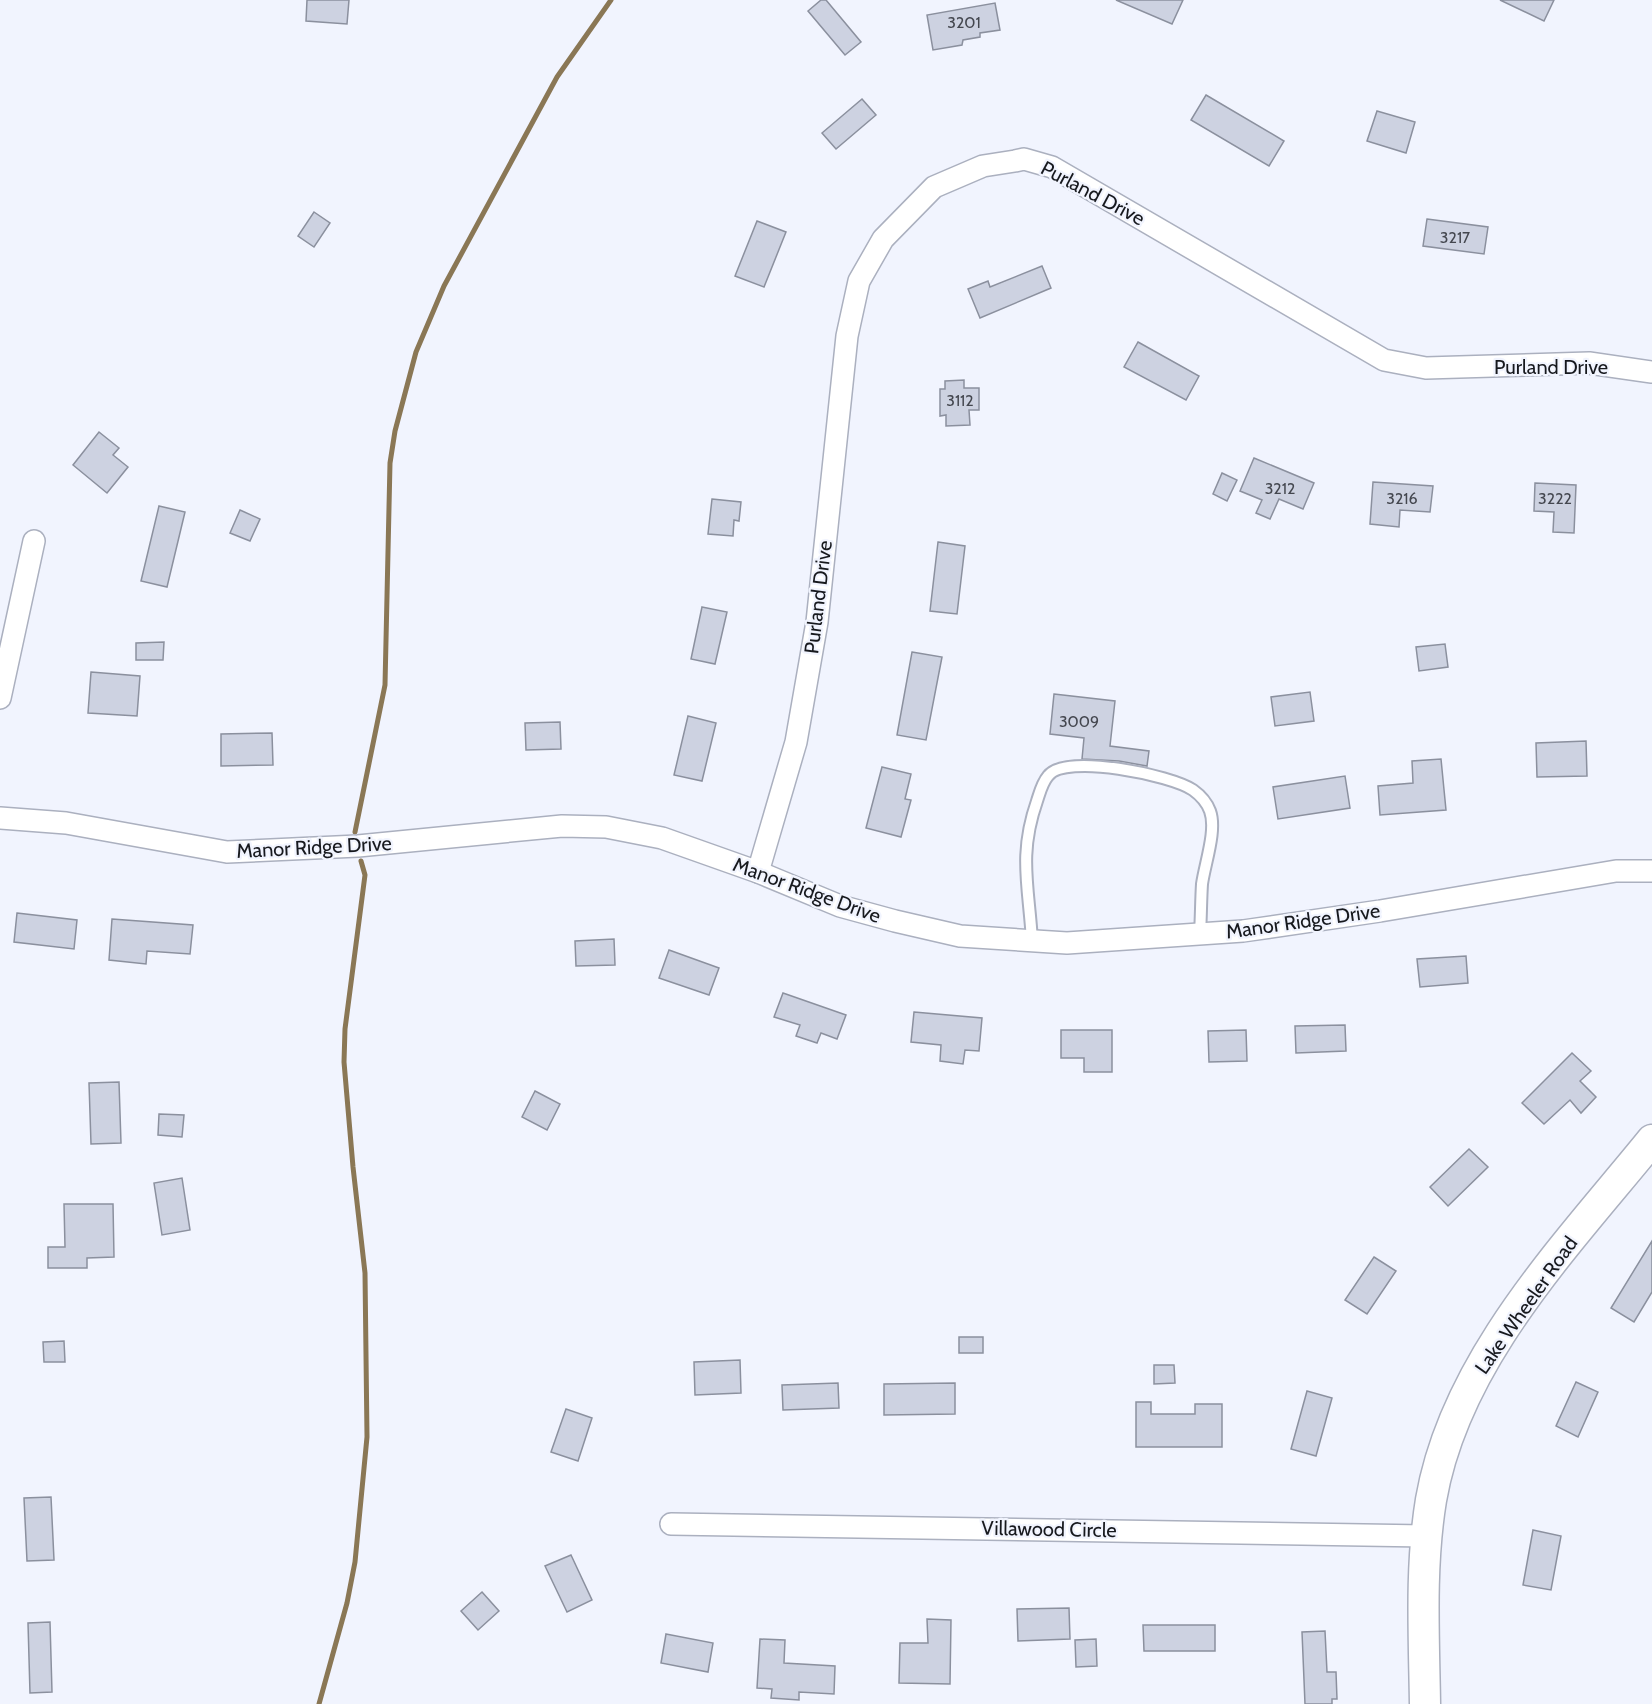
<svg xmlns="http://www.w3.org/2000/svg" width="1652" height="1704" viewBox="0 0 1652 1704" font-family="Cabin,sans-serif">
<rect width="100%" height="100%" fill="#f1f4fe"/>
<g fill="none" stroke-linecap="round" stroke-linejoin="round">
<g stroke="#8a7755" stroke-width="5">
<path d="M355 832 385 685 390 463 395 431 416 352 444 286 557 77 611 0"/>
<path d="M319 1704 347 1603 355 1562 367 1437 365 1273 353 1167 344 1062 345 1029 365 875 361 861"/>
</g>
</g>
<g fill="#cdd2e1" stroke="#8b909e" stroke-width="1.5">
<path d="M307 0H349L347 24 306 21Z"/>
<path d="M821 0H826L861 42 845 55 808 11Z"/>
<path d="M1116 0H1183L1172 24Z"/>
<path d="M1500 0H1554L1544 21Z"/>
<path d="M995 3 1000 30 980 33V37L963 40 962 45 933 50 927 15Z"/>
<path d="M1206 95 1284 141 1269 166 1191 120Z"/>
<path d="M862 99 876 115 836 149 822 133Z"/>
<path d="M1377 111 1415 122 1406 153 1367 141Z"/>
<path d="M314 212 330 223 314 247 298 236Z"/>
<path d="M1427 219 1488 227 1484 254 1423 246Z"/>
<path d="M757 221 786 232 764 287 735 276Z"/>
<path d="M1042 266 1051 288 980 318 968 289 988 281 990 287Z"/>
<path d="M1138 342 1199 376 1186 400 1124 367Z"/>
<path d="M964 380V388H979V410H969L970 425 946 426V415L940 416V389H945V381Z"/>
<path d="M99 432 119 448 113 455 128 467 107 493 73 465Z"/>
<path d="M1254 458 1314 483 1303 509 1279 499 1270 519 1256 513 1262 500 1240 491Z"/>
<path d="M1222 473 1237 480 1227 501 1213 494Z"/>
<path d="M1373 482 1433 486 1430 512 1400 510 1399 527 1370 524Z"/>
<path d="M1535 483 1576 485 1574 533 1553 532 1554 512 1534 511Z"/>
<path d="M712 499 741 502 739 521 734 520 733 536 708 534Z"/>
<path d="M159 506 185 512 167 587 141 581Z"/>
<path d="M240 510 260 519 250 541 230 533Z"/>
<path d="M938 542 965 546 957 614 930 611Z"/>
<path d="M702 607 727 612 715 664 691 659Z"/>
<path d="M164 642 163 660H136V643Z"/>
<path d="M1445 644 1448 667 1419 671 1416 647Z"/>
<path d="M912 652 942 657 926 740 897 735Z"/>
<path d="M91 672 140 676 137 716 88 713Z"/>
<path d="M1310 692 1314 721 1275 726 1271 697Z"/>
<path d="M1054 694 1115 701 1110 746 1149 751 1147 766 1119 761 1082 759 1084 738 1050 734Z"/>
<path d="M688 716 716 723 702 781 674 775Z"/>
<path d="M560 722 561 749 526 750 525 723Z"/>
<path d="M272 733 273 765 221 766V734Z"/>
<path d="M1586 741 1587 776 1537 777 1536 743Z"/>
<path d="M1441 759 1446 810 1380 815 1378 786 1413 783 1412 761Z"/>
<path d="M882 767 911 774 905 799 911 800 901 837 866 828Z"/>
<path d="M1345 776 1350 808 1278 819 1273 787Z"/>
<path d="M17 913 77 920 74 949 14 942Z"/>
<path d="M112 919 193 925 190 954 147 951 146 964 109 960Z"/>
<path d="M614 939 615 965 576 966 575 941Z"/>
<path d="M669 950 719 968 709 995 659 978Z"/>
<path d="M1466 956 1468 983 1420 987 1417 959Z"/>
<path d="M783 993 846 1015 837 1039 821 1033 817 1043 796 1036 800 1025 774 1017Z"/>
<path d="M914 1012 982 1018 979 1051 965 1050 963 1064 940 1061 941 1045 911 1042Z"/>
<path d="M1345 1025 1346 1051 1296 1053 1295 1026Z"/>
<path d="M1061 1030H1112V1072H1084V1058H1061Z"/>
<path d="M1246 1030 1247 1061 1209 1062 1208 1031Z"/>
<path d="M1572 1053 1591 1071 1580 1081 1596 1097 1581 1113 1570 1100 1544 1124 1522 1103Z"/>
<path d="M119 1082 121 1143 91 1144 89 1083Z"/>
<path d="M535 1091 560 1104 547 1130 522 1117Z"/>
<path d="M159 1114 184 1115 182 1137 158 1135Z"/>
<path d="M1469 1149 1488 1167 1448 1206 1430 1187Z"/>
<path d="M182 1178 190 1230 162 1235 154 1183Z"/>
<path d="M64 1204H113L114 1257 87 1258V1268H48V1247H65Z"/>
<path d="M1652 1241V1292L1634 1322 1611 1308Z"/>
<path d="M1374 1257 1396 1271 1367 1314 1345 1300Z"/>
<rect x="959" y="1337" width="24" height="16"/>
<path d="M64 1341 65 1362H44L43 1342Z"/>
<path d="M740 1360 741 1393 695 1395 694 1362Z"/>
<path d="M1154 1365H1174L1175 1383 1154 1384Z"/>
<path d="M1576 1382 1598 1392 1578 1437 1556 1426Z"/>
<path d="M838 1383 839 1408 783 1410 782 1385Z"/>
<path d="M955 1383V1414L884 1415V1384Z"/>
<path d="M1307 1391 1332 1398 1316 1456 1291 1449Z"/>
<path d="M1136 1402H1151V1414H1195V1404H1222V1447H1136Z"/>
<path d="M566 1409 592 1418 578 1461 551 1452Z"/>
<path d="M51 1497 54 1560 27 1561 24 1498Z"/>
<path d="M1533 1530 1561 1536 1551 1590 1523 1585Z"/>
<path d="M571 1555 592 1600 567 1612 545 1566Z"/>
<path d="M482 1592 499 1611 478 1630 461 1611Z"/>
<path d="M1069 1608 1070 1639 1018 1641 1017 1609Z"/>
<path d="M927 1619 951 1620 950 1684 899 1683 900 1643H928Z"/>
<path d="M50 1622 52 1692 30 1693 28 1623Z"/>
<path d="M1143 1625H1215V1651H1144Z"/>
<path d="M1325 1631 1327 1672H1336L1337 1699H1332V1704H1305L1302 1632Z"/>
<path d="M666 1634 713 1643 708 1672 661 1663Z"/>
<path d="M760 1639 785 1640 784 1663 835 1666 834 1694 799 1692V1700L771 1698 772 1689 757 1688Z"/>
<path d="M1096 1639 1097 1666 1076 1667 1075 1640Z"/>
</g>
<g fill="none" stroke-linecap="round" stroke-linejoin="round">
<defs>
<path id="lane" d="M1032 941C1029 887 1018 855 1037 801 1040 792 1042 783 1048 776 1065 753 1171 775 1193 790 1200 795 1207 803 1210 811 1217 830 1205 863 1202 884 1201 900 1201 917 1200 934"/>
<g id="street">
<path d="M0 698 34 541"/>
<path d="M0 818 66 823 227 852 358 846 562 826 606 827 662 838 758 872 840 906 895 921 960 936 1067 943 1243 931 1380 911 1616 871H1652"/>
<path d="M758 872 796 742 817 622 847 336 859 281 883 239 934 187 983 166 1015 161 1024 159 1052 167 1384 360 1426 368 1589 363 1652 372"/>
<path d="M671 1524 1426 1536"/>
</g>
<path id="secondary" d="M1425 1704C1424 1636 1420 1567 1431 1500 1455 1360 1566 1246 1652 1140"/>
</defs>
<use href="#lane" stroke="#abb0bf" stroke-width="14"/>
<use href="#street" stroke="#abb0bf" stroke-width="24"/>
<use href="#secondary" stroke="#abb0bf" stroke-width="33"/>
<use href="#lane" stroke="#fff" stroke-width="10"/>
<use href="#street" stroke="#fff" stroke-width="21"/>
<use href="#secondary" stroke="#fff" stroke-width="30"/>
</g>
<g text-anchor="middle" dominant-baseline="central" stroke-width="4.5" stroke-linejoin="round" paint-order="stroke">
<g font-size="16" fill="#44474f">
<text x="964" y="22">3201</text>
<text x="1455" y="237">3217</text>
<text x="960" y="400">3112</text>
<text x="1280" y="488">3212</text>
<text x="1402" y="498">3216</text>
<text x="1555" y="498">3222</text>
<text x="1079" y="721">3009</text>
</g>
<g font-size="20" fill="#17191e" stroke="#f1f4fe">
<text transform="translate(1093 193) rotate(28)">Purland Drive</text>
<text x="1551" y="367">Purland Drive</text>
<text transform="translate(818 597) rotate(-83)">Purland Drive</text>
<text transform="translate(314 847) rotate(-3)">Manor Ridge Drive</text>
<text transform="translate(807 890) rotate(20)">Manor Ridge Drive</text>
<text transform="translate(1303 921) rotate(-8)">Manor Ridge Drive</text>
<text transform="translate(1526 1305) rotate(-55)">Lake Wheeler Road</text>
<text transform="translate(1049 1529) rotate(1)">Villawood Circle</text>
</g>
</g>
</svg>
